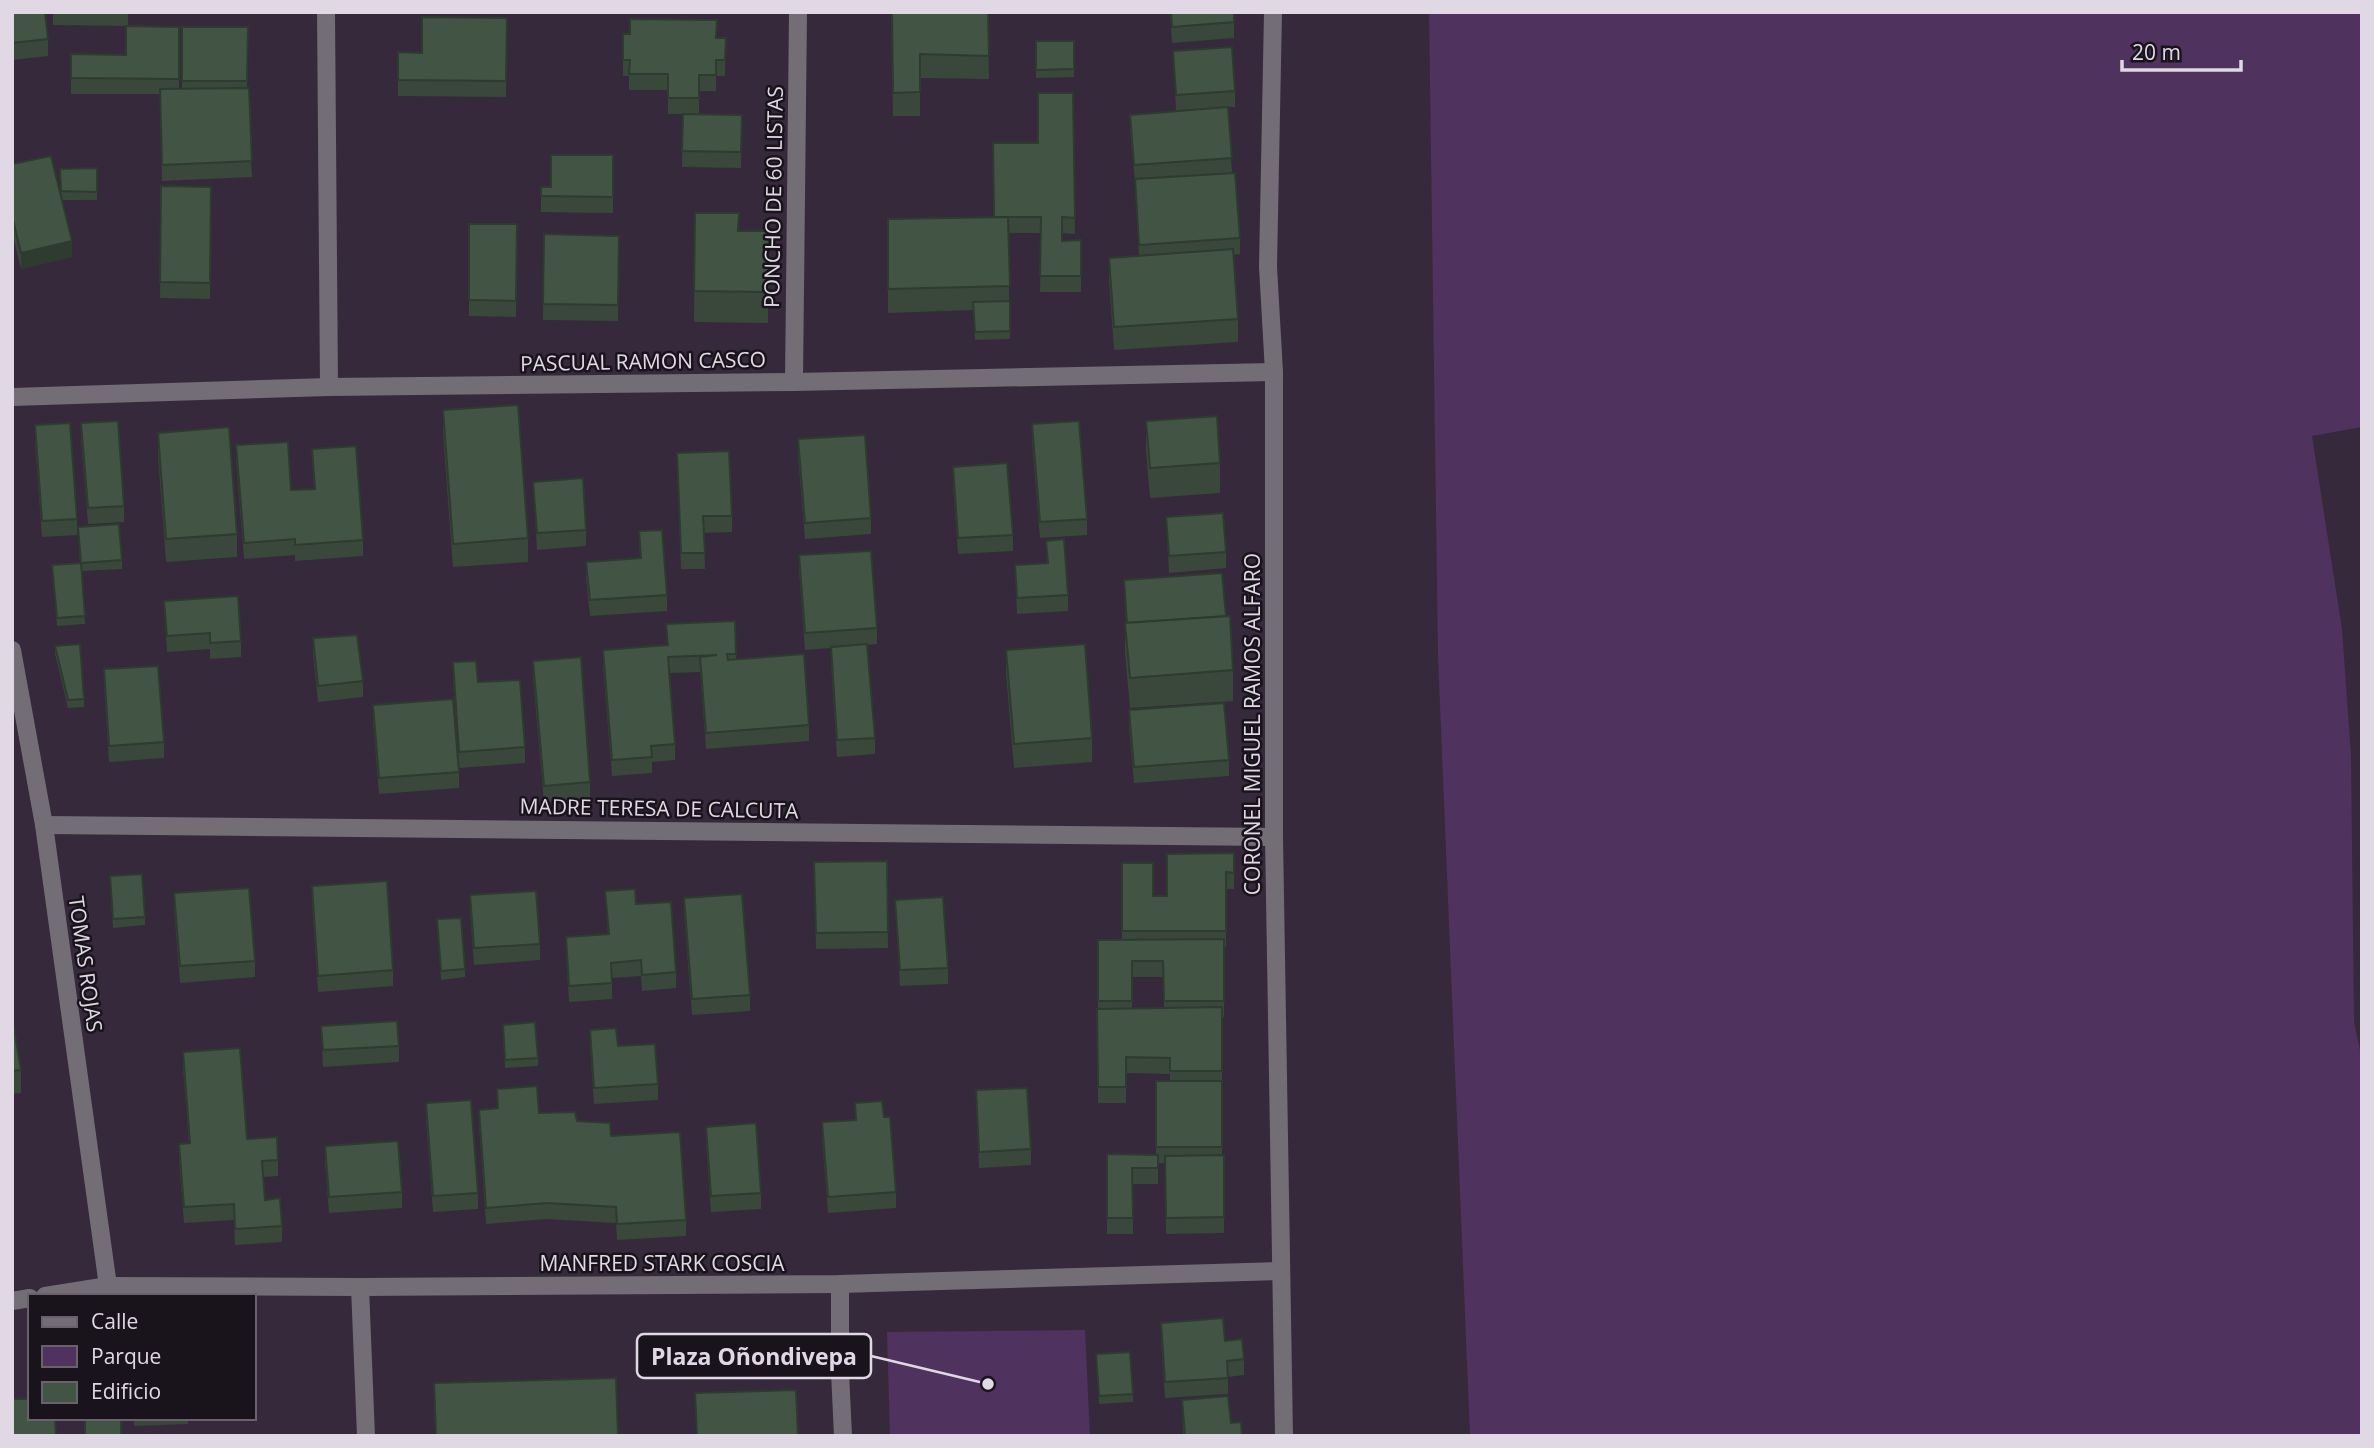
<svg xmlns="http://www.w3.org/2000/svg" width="2374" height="1448" viewBox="0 0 2374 1448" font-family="'Open Sans',sans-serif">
<rect width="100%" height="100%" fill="#35293b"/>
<g fill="#4f325e">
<path d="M1429 12H2362V427L2312 436 2342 629 2351 756 2354 1022 2362 1060V1436H1470L1438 656Z"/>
<path d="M1085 1330 1090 1436H890L887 1332Z"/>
</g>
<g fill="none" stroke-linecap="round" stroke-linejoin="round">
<g stroke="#736d76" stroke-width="18">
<path d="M326 12 329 387"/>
<path d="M1273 12 1268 267 1274 372V837L1284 1436"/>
<path d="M794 382 798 12"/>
<path d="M12 397 329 387 794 382 1274 372"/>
<path d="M12 650 44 825 108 1286"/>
<path d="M44 825 1274 837"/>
<path d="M840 1284V1372L843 1436"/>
<path d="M360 1287 366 1436"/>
<path d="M45 1296 108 1286 360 1287 840 1284 1281 1271"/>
<path d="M12 1301 30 1298"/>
</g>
</g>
<g fill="#39483a" fill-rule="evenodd">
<path d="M12 12 48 39V56L12 60Z"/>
<path d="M53 12H128V26L53 25Z"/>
<path d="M891 12H988L989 79 920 78V116H893Z"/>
<path d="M1170 12H1234V38L1172 43Z"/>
<path d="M507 18 506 97 398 96V52L422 53Z"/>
<path d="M179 27V89L182 88V27H248L247 88 252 177 162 181 160 94H71V54L126 55Z"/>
<path d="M623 34 726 38 725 76H716V91H699V114H668V90H629V76H623Z"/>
<path d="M1036 41H1074V77L1036 78Z"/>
<path d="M1173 51 1235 91V107H1228L1232 173 1240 238V254L1233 255 1238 319V342L1114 350 1109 281V258L1139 256 1135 181 1130 131V115L1176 111Z"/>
<path d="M1073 93 1075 234 1062 233V241L1081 240V292H1040L1041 233H1008L1010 339 975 340 973 310 888 313V219L994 218 1038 143Z"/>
<path d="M683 114 742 115 741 168 682 167Z"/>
<path d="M613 155V213L541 212V187H551Z"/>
<path d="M12 164 61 197 60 169 97 168V200H62L72 257 21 269 12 232Z"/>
<path d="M161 186 211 187 210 299 160 298Z"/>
<path d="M695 213 739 231H769L768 323 694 322Z"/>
<path d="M469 224H517L516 317 469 316Z"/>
<path d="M544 234 619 236 618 321 543 320Z"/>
<path d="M443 410 528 538V562L453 567 443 434Z"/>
<path d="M1146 421 1220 463V493L1150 498 1146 451Z"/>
<path d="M81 423 124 506V522L88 524 81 439Z"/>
<path d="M1032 424 1087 519V535L1040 538 1032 440Z"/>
<path d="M35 425 77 519V535L42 537 35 442Z"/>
<path d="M158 433 237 534V557L166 562 158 456Z"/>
<path d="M798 439 871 518V534L805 539 798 456Z"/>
<path d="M236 445 291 490 314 489 312 449 363 540V556L295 561V555L244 559 236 461Z"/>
<path d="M677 453 732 516V532L704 533 705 569H681Z"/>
<path d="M953 467 1013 535V551L958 554 953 483Z"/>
<path d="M533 482 586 530V546L537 550Z"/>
<path d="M1166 517 1226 552V568L1169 573Z"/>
<path d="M78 527 122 560V569L82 571 85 624 57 626 52 565 80 563Z"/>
<path d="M639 531 667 595V611L590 616 586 578V562L640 558Z"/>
<path d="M1046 541 1068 595V611L1017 614 1015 565 1047 563Z"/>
<path d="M799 555 877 628V644L867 645 875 738V754L837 757 831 663V648L805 650 799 571Z"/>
<path d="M1124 580 1226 616 1233 670V701L1130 708 1125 653V623H1126Z"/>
<path d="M164 601 241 641V657L210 659V649L167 652Z"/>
<path d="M735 621 736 659 809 725V741L706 749 700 672 670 673 675 744V760L652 762V773L612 776 603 666V650L667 646 666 624Z"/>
<path d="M313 638 363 681V697L318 702 313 654Z"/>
<path d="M55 646 84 699V707L68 708 55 654Z"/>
<path d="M1006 650 1092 738V762L1014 768 1006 673Z"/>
<path d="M533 661 590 782V798L544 802 533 677Z"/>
<path d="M453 662 478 682 525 747V763L459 768 453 678Z"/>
<path d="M104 669 164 742V758L109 762 104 685Z"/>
<path d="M373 705 459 772V788L379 794 373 721Z"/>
<path d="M1129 710 1229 760V776L1134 783 1129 726Z"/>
<path d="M1234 853V889H1226V947H1224V1017H1222V1155H1224V1233L1166 1234 1165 1163H1158V1184H1133V1234H1107V1154L1156 1155V1081H1170V1074L1126 1073V1103H1098V940H1122V863L1153 896H1167ZM1132 977H1163L1164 1008H1132Z"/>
<path d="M887 861 888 948 816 949 814 862Z"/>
<path d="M110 876 145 917V925L113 928Z"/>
<path d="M312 886 393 970V986L318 992 312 902Z"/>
<path d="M605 891 636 904 676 972V988L642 991 641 976 612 978V999L569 1002 566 953V937L608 934Z"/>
<path d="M174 893 255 961V977L180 983 174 909Z"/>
<path d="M470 895 540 944V960L474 965 470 912Z"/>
<path d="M684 898 750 995V1011L692 1015 684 914Z"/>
<path d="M895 900 948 968V984L900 986Z"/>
<path d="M437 919 465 969V977L441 980Z"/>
<path d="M12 1017 21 1070V1093L12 1094Z"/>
<path d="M321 1026 399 1046V1062L323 1067Z"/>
<path d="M590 1030 618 1046 658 1084V1100L594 1104 590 1046Z"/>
<path d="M503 1033 538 1058V1066L505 1068Z"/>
<path d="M183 1052 247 1139 278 1160V1176L263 1177 265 1200 282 1226V1242L235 1245 234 1220 184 1223 179 1160V1144L189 1143 183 1068Z"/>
<path d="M497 1089 539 1113 577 1121 611 1136 686 1220V1236L617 1240 616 1223 546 1219 486 1224 479 1126V1110L497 1108Z"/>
<path d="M976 1090 1031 1149V1165L979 1168Z"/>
<path d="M426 1103 478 1193V1209L433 1212 426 1119Z"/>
<path d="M855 1103 884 1117 896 1192V1208L828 1213 822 1138V1122L855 1120Z"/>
<path d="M706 1127 761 1193V1209L711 1212 706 1143Z"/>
<path d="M325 1146 402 1192V1208L329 1213 325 1162Z"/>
<path d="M1161 1323 1225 1341 1244 1359V1375L1228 1377V1394L1165 1398 1161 1339Z"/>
<path d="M1096 1354 1133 1394V1402L1099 1404Z"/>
<path d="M1182 1400 1231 1423 1242 1436H1183Z"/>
<path d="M134 1418H188V1424L134 1426Z"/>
</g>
<path fill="#2e3b2f" d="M72 241V257L21 269V253Z"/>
<g fill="#425443" stroke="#2e3b2f" stroke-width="2">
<path d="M12 12H45L48 39 12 43Z"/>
<path d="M892 12H988L989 56 920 54V92L893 93Z"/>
<path d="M1171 12H1234V22L1172 27Z"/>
<path d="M422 17 507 18 506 81 398 80V52L422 53Z"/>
<path d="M630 19 717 20 716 38H726L725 60H716V75H699V98H668V74H629L630 60H623V34H630Z"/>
<path d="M126 26 179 27V79L71 78V54L126 55Z"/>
<path d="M182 27H248L247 81H182Z"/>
<path d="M1036 41H1074V69L1036 70Z"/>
<path d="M1232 47 1235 91 1176 95 1173 51Z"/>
<path d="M249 88 252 161 162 165 160 89Z"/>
<path d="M1038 93H1073L1075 218 1062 217V241L1081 240V276H1040L1041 217H994L993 143H1038Z"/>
<path d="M1228 107 1232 158 1134 165 1130 115Z"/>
<path d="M683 114 742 115 741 152 682 151Z"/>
<path d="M551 155H613V197L541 196V187H551Z"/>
<path d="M51 156 72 241 21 253 12 216V164Z"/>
<path d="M97 168V192L61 191 60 169Z"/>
<path d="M1235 173 1240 238 1139 245 1135 179Z"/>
<path d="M161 186 211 187 210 283 160 282Z"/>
<path d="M695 213H739L738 231H769L768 292 694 291Z"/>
<path d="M1008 217 1010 286 888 289V219Z"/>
<path d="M469 224H517L516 301 469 300Z"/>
<path d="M544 234 619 236 618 305 543 304Z"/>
<path d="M1233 249 1238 319 1114 327 1109 258Z"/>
<path d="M1010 301V331L975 332 973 302Z"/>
<path d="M518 405 528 538 453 544 443 410Z"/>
<path d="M1217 416 1220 463 1150 468 1146 421Z"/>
<path d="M118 421 124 506 88 508 81 423Z"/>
<path d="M1079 421 1087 519 1040 522 1032 424Z"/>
<path d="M70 423 77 519 42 521 35 425Z"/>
<path d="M229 427 237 534 166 539 158 433Z"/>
<path d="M865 435 871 518 805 523 798 439Z"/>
<path d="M288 442 291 490 315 489 312 449 356 446 363 540 295 545V539L244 543 236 445Z"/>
<path d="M729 451 732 516H703L705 553H681L677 453Z"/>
<path d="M1007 463 1013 535 958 538 953 467Z"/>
<path d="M583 478 586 530 537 533 533 482Z"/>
<path d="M1223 513 1226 552 1169 556 1166 517Z"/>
<path d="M119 524 122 560 81 563 78 527Z"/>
<path d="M662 530 667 595 590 600 586 562 641 558 639 531Z"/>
<path d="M1064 539 1068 595 1017 598 1015 565 1048 563 1046 541Z"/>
<path d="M871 551 877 628 805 633 799 555Z"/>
<path d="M81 563 85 616 57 618 52 565Z"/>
<path d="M1222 573 1226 616 1127 623 1124 580Z"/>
<path d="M238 596 241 641 210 643V633L167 636 164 601Z"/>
<path d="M1230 616 1233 670 1130 678 1125 623Z"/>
<path d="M735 621 736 654H727L728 660 804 654 809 725 706 733 700 657 717 655 668 657 675 744 651 746 652 757 612 760 603 650 668 645 666 624Z"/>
<path d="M357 635 363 681 318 686 313 638Z"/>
<path d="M80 644 84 699 68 700 55 646Z"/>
<path d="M867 644 875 738 837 740 831 647Z"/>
<path d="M1085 644 1092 738 1014 744 1006 650Z"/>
<path d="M581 657 590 782 544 786 533 661Z"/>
<path d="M476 661 478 682 520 680 525 747 459 752 453 662Z"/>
<path d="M158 666 164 742 109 746 104 669Z"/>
<path d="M453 699 459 772 379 778 373 705Z"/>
<path d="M1224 703 1229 760 1134 767 1129 710Z"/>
<path d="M1234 853V873L1226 872V931H1122V863H1153V896H1167V854Z"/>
<path d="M887 861 888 932 816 933 814 862Z"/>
<path d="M142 874 145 917 113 919 110 876Z"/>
<path d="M387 881 393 970 318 976 312 886Z"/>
<path d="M249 888 255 961 180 966 174 893Z"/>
<path d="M635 889 636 904 671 902 676 972 642 975 641 960 611 963 612 983 569 986 566 937 609 934 605 891Z"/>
<path d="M536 891 540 944 474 948 470 895Z"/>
<path d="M742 894 750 995 692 999 684 898Z"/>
<path d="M943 897 948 968 900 970 895 900Z"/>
<path d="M461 918 465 969 441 971 437 919Z"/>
<path d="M1224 939V1001H1164L1163 961H1132V1001H1098V940Z"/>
<path d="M1222 1007V1071H1170V1058L1126 1057V1087H1098L1097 1009Z"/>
<path d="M12 1017 21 1070 12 1071Z"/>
<path d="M397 1021 399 1046 323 1050 321 1026Z"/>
<path d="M535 1022 538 1058 505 1060 503 1025Z"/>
<path d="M616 1028 618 1046 655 1044 658 1084 594 1088 590 1030Z"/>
<path d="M240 1048 247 1139 277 1137 278 1160 262 1161 265 1200 280 1198 282 1226 235 1229 234 1204 184 1207 179 1144 190 1143 183 1052Z"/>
<rect x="1156" y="1081" width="66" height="66"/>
<path d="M537 1086 539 1113 575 1112 577 1121 610 1123 611 1136 680 1132 686 1220 617 1224 616 1207 546 1203 486 1208 479 1110 498 1108 497 1089Z"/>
<path d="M1027 1088 1031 1149 979 1152 976 1090Z"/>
<path d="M471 1100 478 1193 433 1196 426 1103Z"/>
<path d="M882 1101 884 1117H890L896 1192 828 1197 822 1122 856 1120 855 1103Z"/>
<path d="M756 1123 761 1193 711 1196 706 1127Z"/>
<path d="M398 1141 402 1192 329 1197 325 1146Z"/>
<path d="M1107 1154 1158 1155V1168H1132L1133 1218H1107Z"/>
<path d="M1224 1155V1217L1166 1218 1165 1156Z"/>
<path d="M1223 1318 1225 1341 1242 1339 1244 1359 1227 1361 1228 1378 1165 1382 1161 1323Z"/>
<path d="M1130 1352 1133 1394 1099 1396 1096 1354Z"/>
<path d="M616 1378 618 1436H436L434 1383Z"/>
<path d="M796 1390 798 1436H697L695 1393Z"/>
<path d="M1228 1396 1231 1423 1241 1422 1242 1436H1185L1182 1400Z"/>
<path d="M12 1399H30V1418H55L56 1436H12Z"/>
<rect x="85" y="1418" width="36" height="18"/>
</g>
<g text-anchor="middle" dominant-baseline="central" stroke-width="5" stroke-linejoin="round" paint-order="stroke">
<g font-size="21" fill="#e0d8e4" stroke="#19141c">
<text transform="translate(773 197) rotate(-89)">PONCHO DE 60 LISTAS</text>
<text transform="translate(643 361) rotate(-1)">PASCUAL RAMON CASCO</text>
<text transform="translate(1252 724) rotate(-90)">CORONEL MIGUEL RAMOS ALFARO</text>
<text transform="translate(659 808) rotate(1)">MADRE TERESA DE CALCUTA</text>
<text transform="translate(86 964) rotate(82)">TOMAS ROJAS</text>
<text x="662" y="1263">MANFRED STARK COSCIA</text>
</g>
</g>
<path fill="none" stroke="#e0d8e4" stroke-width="2.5" d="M988 1384L871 1356"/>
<circle fill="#e0d8e4" stroke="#19141c" stroke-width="2.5" cx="988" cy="1384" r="7"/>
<rect fill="#19141c" stroke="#e0d8e4" stroke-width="2.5" x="637" y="1334" width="234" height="44" rx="7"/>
<g font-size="23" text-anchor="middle" font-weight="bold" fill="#e0d8e4">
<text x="754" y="1365">Plaza Oñondivepa</text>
</g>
<rect width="2374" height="1448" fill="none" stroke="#e0d8e4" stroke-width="28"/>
<rect x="28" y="1294" width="228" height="126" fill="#19141c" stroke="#69626c" stroke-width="2"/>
<rect x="42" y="1317" width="35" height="10" fill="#736d76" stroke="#69626c" stroke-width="2"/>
<text x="91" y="1329" font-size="21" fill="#e0d8e4">Calle</text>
<rect x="42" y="1346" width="35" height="21" fill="#4f325e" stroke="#69626c" stroke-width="2"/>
<text x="91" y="1364" font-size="21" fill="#e0d8e4">Parque</text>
<rect x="42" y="1382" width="35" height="21" fill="#425443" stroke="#69626c" stroke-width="2"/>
<text x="91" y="1399" font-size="21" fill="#e0d8e4">Edificio</text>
<path d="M2122 60v10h119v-10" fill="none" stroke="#e0d8e4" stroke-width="3.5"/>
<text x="2132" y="60" font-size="21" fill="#e0d8e4" stroke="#19141c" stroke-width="5" paint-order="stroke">20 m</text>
</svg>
